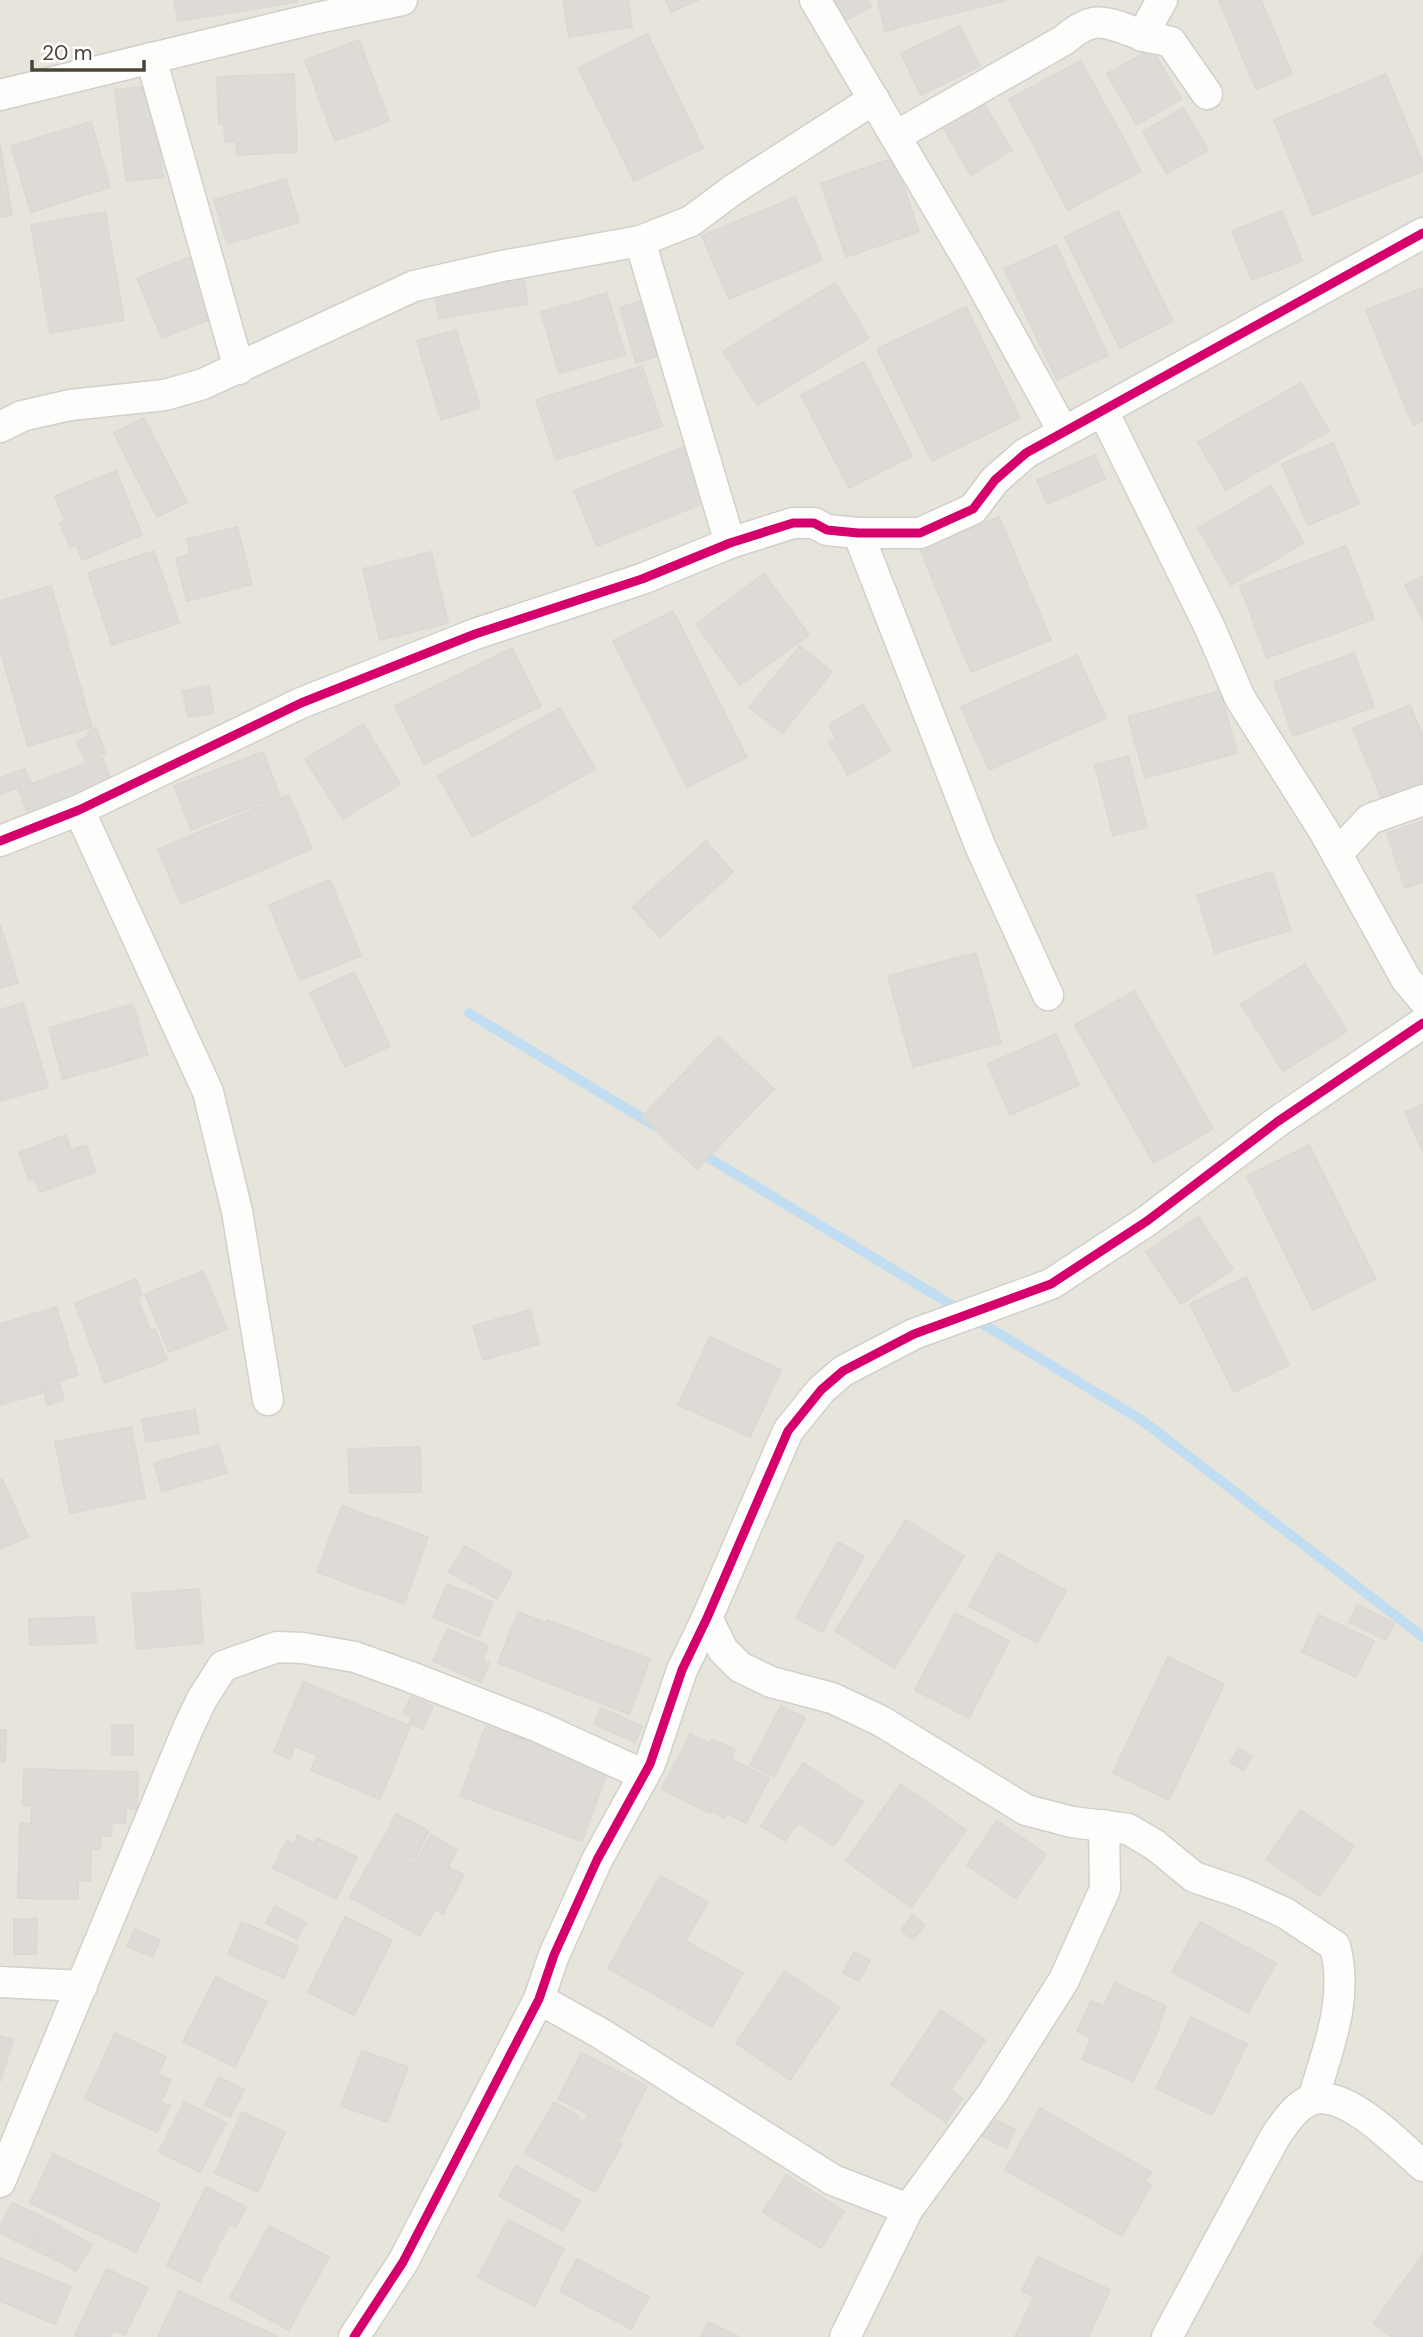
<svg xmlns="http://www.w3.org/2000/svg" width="1423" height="2337" viewBox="0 0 1423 2337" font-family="'DM Sans',sans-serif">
<rect width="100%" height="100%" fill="#f4f2ee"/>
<rect fill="#e7e4dc" x="0" y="0" width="1423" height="2337"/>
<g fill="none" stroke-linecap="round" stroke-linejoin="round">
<g stroke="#c0ddf1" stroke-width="10">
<path d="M469 1013 655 1126"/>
<path d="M696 1150 1143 1421 1423 1637"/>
</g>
</g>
<g fill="#dedbd6" stroke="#dcd9d4" stroke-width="2">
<path d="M174 0H297V2L178 21Z"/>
<path d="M563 0H628L632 27 569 37Z"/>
<path d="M666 0H699L671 12Z"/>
<path d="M833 0H867L871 6 846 21Z"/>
<path d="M878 0H1007L885 31Z"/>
<path d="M1219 0H1261L1292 74 1256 89Z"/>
<path d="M960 26 980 66 921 95 901 53Z"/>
<path d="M647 34 703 148 634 181 578 68Z"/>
<path d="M359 40 389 121 335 141 305 60Z"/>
<path d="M1152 49 1181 99 1137 125 1107 74Z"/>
<path d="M1081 61 1141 171 1068 210 1009 99Z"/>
<path d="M294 74 297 152 237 155 236 141 225 142 224 124H219L217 77Z"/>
<path d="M1386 74 1423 164V171L1313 215 1274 120Z"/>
<path d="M152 86 163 177 126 181 115 90Z"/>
<path d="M983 103 1012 150 971 175 943 127Z"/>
<path d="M1183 108 1208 150 1167 174 1143 132Z"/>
<path d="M91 122 110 187 31 212 11 146Z"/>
<path d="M0 145 12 215 0 217Z"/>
<path d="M894 158 919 232 846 257 821 183Z"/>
<path d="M286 179 299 222 227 244 214 200Z"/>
<path d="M795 197 822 260 729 299 702 236Z"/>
<path d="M1118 211 1173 321 1120 348 1065 237Z"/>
<path d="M1282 211 1302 261 1252 280 1232 231Z"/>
<path d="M105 212 124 320 50 333 31 225Z"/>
<path d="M1056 245 1108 355 1057 380 1004 269Z"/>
<path d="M195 255 219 316 162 338 137 278Z"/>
<path d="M523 276 528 304 439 318 435 291Z"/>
<path d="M835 283 869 338 757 405 723 351Z"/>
<path d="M1423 288V421L1413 425 1366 310Z"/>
<path d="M607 293 625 355 559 373 541 312Z"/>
<path d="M644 300 661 355 636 363 620 308Z"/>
<path d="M966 307 1020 418 932 461 877 349Z"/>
<path d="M456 330 480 408 441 420 417 341Z"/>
<path d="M864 362 912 456 849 488 801 395Z"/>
<path d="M642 366 662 426 556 460 536 400Z"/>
<path d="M1301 383 1329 431 1226 490 1198 442Z"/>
<path d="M144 418 187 502 157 517 114 433Z"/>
<path d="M1333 443 1359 504 1308 525 1282 464Z"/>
<path d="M684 447 706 502 597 546 574 491Z"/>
<path d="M1095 455 1105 479 1047 504 1037 480Z"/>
<path d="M116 471 142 535 82 560 76 544 70 547 60 523 65 521 55 496Z"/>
<path d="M1271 486 1304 543 1231 585 1198 528Z"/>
<path d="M999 517 1051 640 971 672 920 549Z"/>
<path d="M237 527 252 584 187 601 176 558 190 554 187 539Z"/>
<path d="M1346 546 1374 619 1267 658 1240 586Z"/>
<path d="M154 551 179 623 112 645 88 573Z"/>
<path d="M431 552 448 623 380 640 363 569Z"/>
<path d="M764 574 809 635 740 685 696 624Z"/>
<path d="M1423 576V620L1405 585Z"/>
<path d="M51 586 92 727 28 746 0 649V601Z"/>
<path d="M673 611 747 757 687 787 613 641Z"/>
<path d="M800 646 832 672 782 733 749 707Z"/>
<path d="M512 648 541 706 424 764 395 706Z"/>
<path d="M1354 653 1374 707 1293 736 1274 682Z"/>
<path d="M1077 655 1106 718 989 770 961 707Z"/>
<path d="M209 686 214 713 188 717 183 691Z"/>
<path d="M1220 691 1237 753 1145 778 1128 717Z"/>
<path d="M863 704 890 751 848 775 829 742 836 738 829 725Z"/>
<path d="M1410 705 1423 737V785L1383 802 1353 728Z"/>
<path d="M560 708 595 769 473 837 438 776Z"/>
<path d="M363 724 400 784 343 819 305 759Z"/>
<path d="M96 728 105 753 85 761 77 741 89 736 88 732Z"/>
<path d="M263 752 280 796 191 830 174 786Z"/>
<path d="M1128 756 1147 827 1113 836 1095 765Z"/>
<path d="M102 757 113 786 29 817 18 788 0 794V778L25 769 31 784Z"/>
<path d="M289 795 312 849 181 904 158 849Z"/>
<path d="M1423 821V882L1405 888 1387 833Z"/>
<path d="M706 841 733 872 660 937 633 907Z"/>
<path d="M1272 872 1291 930 1215 953 1197 895Z"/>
<path d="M330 880 361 956 300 980 269 905Z"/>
<path d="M0 924 18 983 0 988Z"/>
<path d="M976 953 1001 1043 913 1067 888 976Z"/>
<path d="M1305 964 1347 1031 1283 1071 1241 1004Z"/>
<path d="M354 972 390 1046 345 1067 310 993Z"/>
<path d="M1134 991 1213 1129 1154 1163 1075 1025Z"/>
<path d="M23 1003 48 1087 0 1101V1010Z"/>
<path d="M133 1004 148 1055 63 1079 49 1028Z"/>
<path d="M1056 1034 1079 1085 1010 1115 988 1064Z"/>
<path d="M718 1037 774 1089 697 1169 642 1117Z"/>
<path d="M1423 1104V1152L1405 1112Z"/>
<path d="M66 1135 71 1150 86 1145 96 1172 40 1192 35 1178 29 1180 19 1152Z"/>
<path d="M1309 1145 1376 1279 1313 1310 1247 1176Z"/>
<path d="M1198 1217 1233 1269 1181 1304 1146 1252Z"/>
<path d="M203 1271 227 1329 169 1352 145 1294Z"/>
<path d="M1246 1277 1289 1365 1234 1392 1190 1304Z"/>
<path d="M136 1279 142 1295 137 1297 150 1331 155 1329 167 1360 105 1383 75 1303Z"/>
<path d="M56 1307 78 1375 42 1386 44 1392 0 1405V1324Z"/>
<path d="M530 1310 539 1344 483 1360 473 1326Z"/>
<path d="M710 1337 781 1370 750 1437 678 1405Z"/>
<path d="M59 1383 64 1400 48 1405 43 1387Z"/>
<path d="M195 1410 199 1433 146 1442 142 1419Z"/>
<path d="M131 1427 145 1498 70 1513 55 1442Z"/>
<path d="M218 1445 227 1473 162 1491 154 1463Z"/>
<path d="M420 1447 421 1492 350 1493 348 1449Z"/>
<path d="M2 1479 28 1537 0 1549V1480Z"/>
<path d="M342 1506 428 1537 404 1604 317 1572Z"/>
<path d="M906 1520 964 1556 894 1668 835 1631Z"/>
<path d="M838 1542 864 1556 822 1632 796 1618Z"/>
<path d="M465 1546 512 1573 497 1599 449 1572Z"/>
<path d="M998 1553 1066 1591 1037 1643 969 1606Z"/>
<path d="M447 1584 493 1602 479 1636 433 1617Z"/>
<path d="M199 1589 203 1643 137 1649 132 1594Z"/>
<path d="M1357 1605 1394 1623 1386 1640 1349 1622Z"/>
<path d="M518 1612 546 1623 547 1620 650 1659 629 1714 498 1663Z"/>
<path d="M955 1613 1009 1641 969 1718 915 1690Z"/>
<path d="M1319 1615 1374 1641 1356 1677 1302 1652Z"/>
<path d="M94 1617 96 1643 30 1645 29 1619Z"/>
<path d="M448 1629 488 1646 482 1660 489 1663 481 1682 433 1661Z"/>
<path d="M1168 1657 1224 1684 1169 1800 1113 1773Z"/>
<path d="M303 1682 410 1726 380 1799 311 1770 317 1755 295 1746 290 1759 274 1752Z"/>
<path d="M411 1697 433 1706 423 1729 409 1723 412 1718 403 1713Z"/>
<path d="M781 1706 805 1718 774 1777 750 1765Z"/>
<path d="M601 1708 642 1726 635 1742 594 1724Z"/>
<rect x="112" y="1725" width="21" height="30"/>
<path d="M486 1726 608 1770 582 1841 460 1796Z"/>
<path d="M0 1730H6L5 1762H0Z"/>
<path d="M690 1734 710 1744 712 1739 735 1750 731 1759 769 1778 746 1823 727 1813 724 1818 711 1810 710 1813 662 1789Z"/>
<path d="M1239 1748 1252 1757 1243 1770 1230 1762Z"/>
<path d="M803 1763 863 1802 834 1846 798 1823 785 1841 761 1826Z"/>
<path d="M24 1769 138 1772 137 1809 126 1808 125 1823H112L111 1836H101L100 1849H91L90 1881H78V1899L18 1898 20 1823 31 1824 32 1805H23Z"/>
<path d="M901 1784 966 1830 911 1907 846 1861Z"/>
<path d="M1301 1810 1354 1846 1319 1896 1266 1859Z"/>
<path d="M396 1814 429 1831 414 1859 382 1842Z"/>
<path d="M997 1821 1046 1854 1016 1898 967 1865Z"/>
<path d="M298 1835 314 1844 317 1838 357 1857 336 1899 273 1868 287 1840 294 1844Z"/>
<path d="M431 1835 457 1850 448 1867 464 1875 443 1914 435 1909 420 1936 350 1897 380 1844 415 1863Z"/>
<path d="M660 1876 708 1902 685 1941 743 1973 712 2027 608 1968Z"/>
<path d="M275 1906 306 1923 297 1939 266 1923Z"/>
<path d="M913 1915 925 1925 913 1939 901 1930Z"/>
<path d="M345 1917 392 1940 354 2015 308 1992Z"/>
<path d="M14 1919H37L36 1954H14Z"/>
<path d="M242 1922 298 1946 284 1978 228 1954Z"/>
<path d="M1200 1922 1276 1963 1248 2013 1172 1972Z"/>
<path d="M135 1929 160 1940 152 1957 127 1946Z"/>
<path d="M854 1952 870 1960 859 1981 843 1973Z"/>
<path d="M785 1971 839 2008 790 2080 736 2043Z"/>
<path d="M216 1977 267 2002 235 2067 183 2041Z"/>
<path d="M1115 1983 1166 2006 1158 2025 1160 2026 1133 2081 1082 2059 1091 2038 1077 2031 1091 2001 1104 2006Z"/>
<path d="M941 2010 985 2040 951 2090 962 2098 946 2122 891 2085Z"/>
<path d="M1191 2017 1247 2044 1212 2115 1156 2088Z"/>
<path d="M115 2033 166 2057 158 2074 171 2080 161 2102 170 2106 157 2132 85 2099Z"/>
<path d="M0 2036 13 2040 0 2082Z"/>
<path d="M362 2051 408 2067 387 2122 341 2106Z"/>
<path d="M581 2053 647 2086 620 2139 584 2121 588 2114 558 2099Z"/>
<path d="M219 2077 244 2090 230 2117 205 2105Z"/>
<path d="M184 2102 226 2123 200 2172 159 2152Z"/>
<path d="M554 2102 579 2116 577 2120 622 2144 595 2192 525 2153Z"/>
<path d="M1040 2108 1151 2172 1145 2182 1151 2185 1122 2236 1005 2170Z"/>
<path d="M242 2112 285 2132 258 2192 215 2173Z"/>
<path d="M991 2118 1015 2130 1006 2148 982 2136Z"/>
<path d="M53 2154 160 2204 136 2252 30 2203Z"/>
<path d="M516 2166 580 2201 563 2231 499 2196Z"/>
<path d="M786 2175 844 2211 821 2248 763 2212Z"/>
<path d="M206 2187 246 2207 236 2227 229 2224 200 2282 167 2265Z"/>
<path d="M12 2203 45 2218 30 2248 0 2233V2227Z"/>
<path d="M47 2219 62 2227 47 2256 32 2248Z"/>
<path d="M508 2220 564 2249 535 2306 478 2277Z"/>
<path d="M269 2226 329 2257 289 2330 230 2298Z"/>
<path d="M64 2229 92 2245 76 2271 49 2256Z"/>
<path d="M1423 2254V2337H1392L1374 2323Z"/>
<path d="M1038 2257 1110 2290 1088 2337H1015L1034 2297 1022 2291Z"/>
<path d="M0 2258 71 2287 55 2324 0 2301Z"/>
<path d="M577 2259 649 2297 631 2329 560 2291Z"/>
<path d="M107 2269 148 2288 125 2335 113 2330 110 2337H79L75 2335Z"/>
<path d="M179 2291 278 2337H158Z"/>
<path d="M708 2322 739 2337H701Z"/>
</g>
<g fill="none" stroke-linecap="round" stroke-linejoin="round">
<defs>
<g id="street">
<path d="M815 0 973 268 1063 431"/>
<path d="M1142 36 1162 0"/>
<path d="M151 58 239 369"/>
<path d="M0 95 317 18 402 0"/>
<path d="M896 136 1064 40C1094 14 1104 21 1139 34 1149 38 1160 39 1171 42L1207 94"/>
<path d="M640 241 730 543"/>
<path d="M1103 411 1210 628 1240 698 1324 831 1406 979 1423 999"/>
<path d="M0 427 22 416 70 405 165 395 203 384 414 286 502 266 640 241 691 221 734 189 874 99"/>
<path d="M858 533 981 848 1048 995"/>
<path d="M79 810 208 1092 237 1211 268 1400"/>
<path d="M0 841 79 810 301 703 475 634 642 579 730 543 793 523H814L827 530 858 533H920L973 509 995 480 1026 453 1423 233"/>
<path d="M1337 854 1370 819 1423 800"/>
<path d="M707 1618 723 1650 740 1667 771 1682 832 1698 881 1721 1026 1810 1072 1822 1128 1829 1155 1845 1194 1877 1241 1893 1285 1913 1335 1946C1349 1999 1328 2048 1313 2099"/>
<path d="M0 1982 82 1986"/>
<path d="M539 1999 600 2033 833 2180 908 2209"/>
<path d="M0 2182 189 1726 202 1699 223 1666 277 1647 303 1648 355 1657 408 1676 539 1727 644 1775"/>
<path d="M354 2337 403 2262 539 1999 554 1955 597 1860 650 1764 682 1670 707 1618 788 1431 821 1390 843 1371 914 1334 1051 1284 1147 1221 1277 1122 1423 1023"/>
<path d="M845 2337 908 2209 992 2094 1064 1980 1105 1889 1104 1825"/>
<path d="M1167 2337 1275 2137C1284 2124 1296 2104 1314 2099 1348 2091 1398 2144 1423 2166"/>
</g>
</defs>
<use href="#street" stroke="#d2d0cb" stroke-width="33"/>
<use href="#street" stroke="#fdfdfc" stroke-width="30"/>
<defs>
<g id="cycleway">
<path d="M0 841 79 810 301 703 475 634 642 579 730 543 793 523H814L827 530 858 533H920L973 509 995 480 1026 453 1423 233"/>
<path d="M354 2337 403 2262 539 1999 554 1955 597 1860 650 1764 682 1670 707 1618 788 1431 821 1390 843 1371 914 1334 1051 1284 1147 1221 1277 1122 1423 1023"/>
</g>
</defs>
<use href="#cycleway" stroke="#fff" stroke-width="13"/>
<use href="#cycleway" stroke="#d6006c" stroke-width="9"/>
</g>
<path d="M32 60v10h112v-10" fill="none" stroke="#4b4439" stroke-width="3.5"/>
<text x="42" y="60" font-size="21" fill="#4b4439" stroke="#ffffff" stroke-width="5" paint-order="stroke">20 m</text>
</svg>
